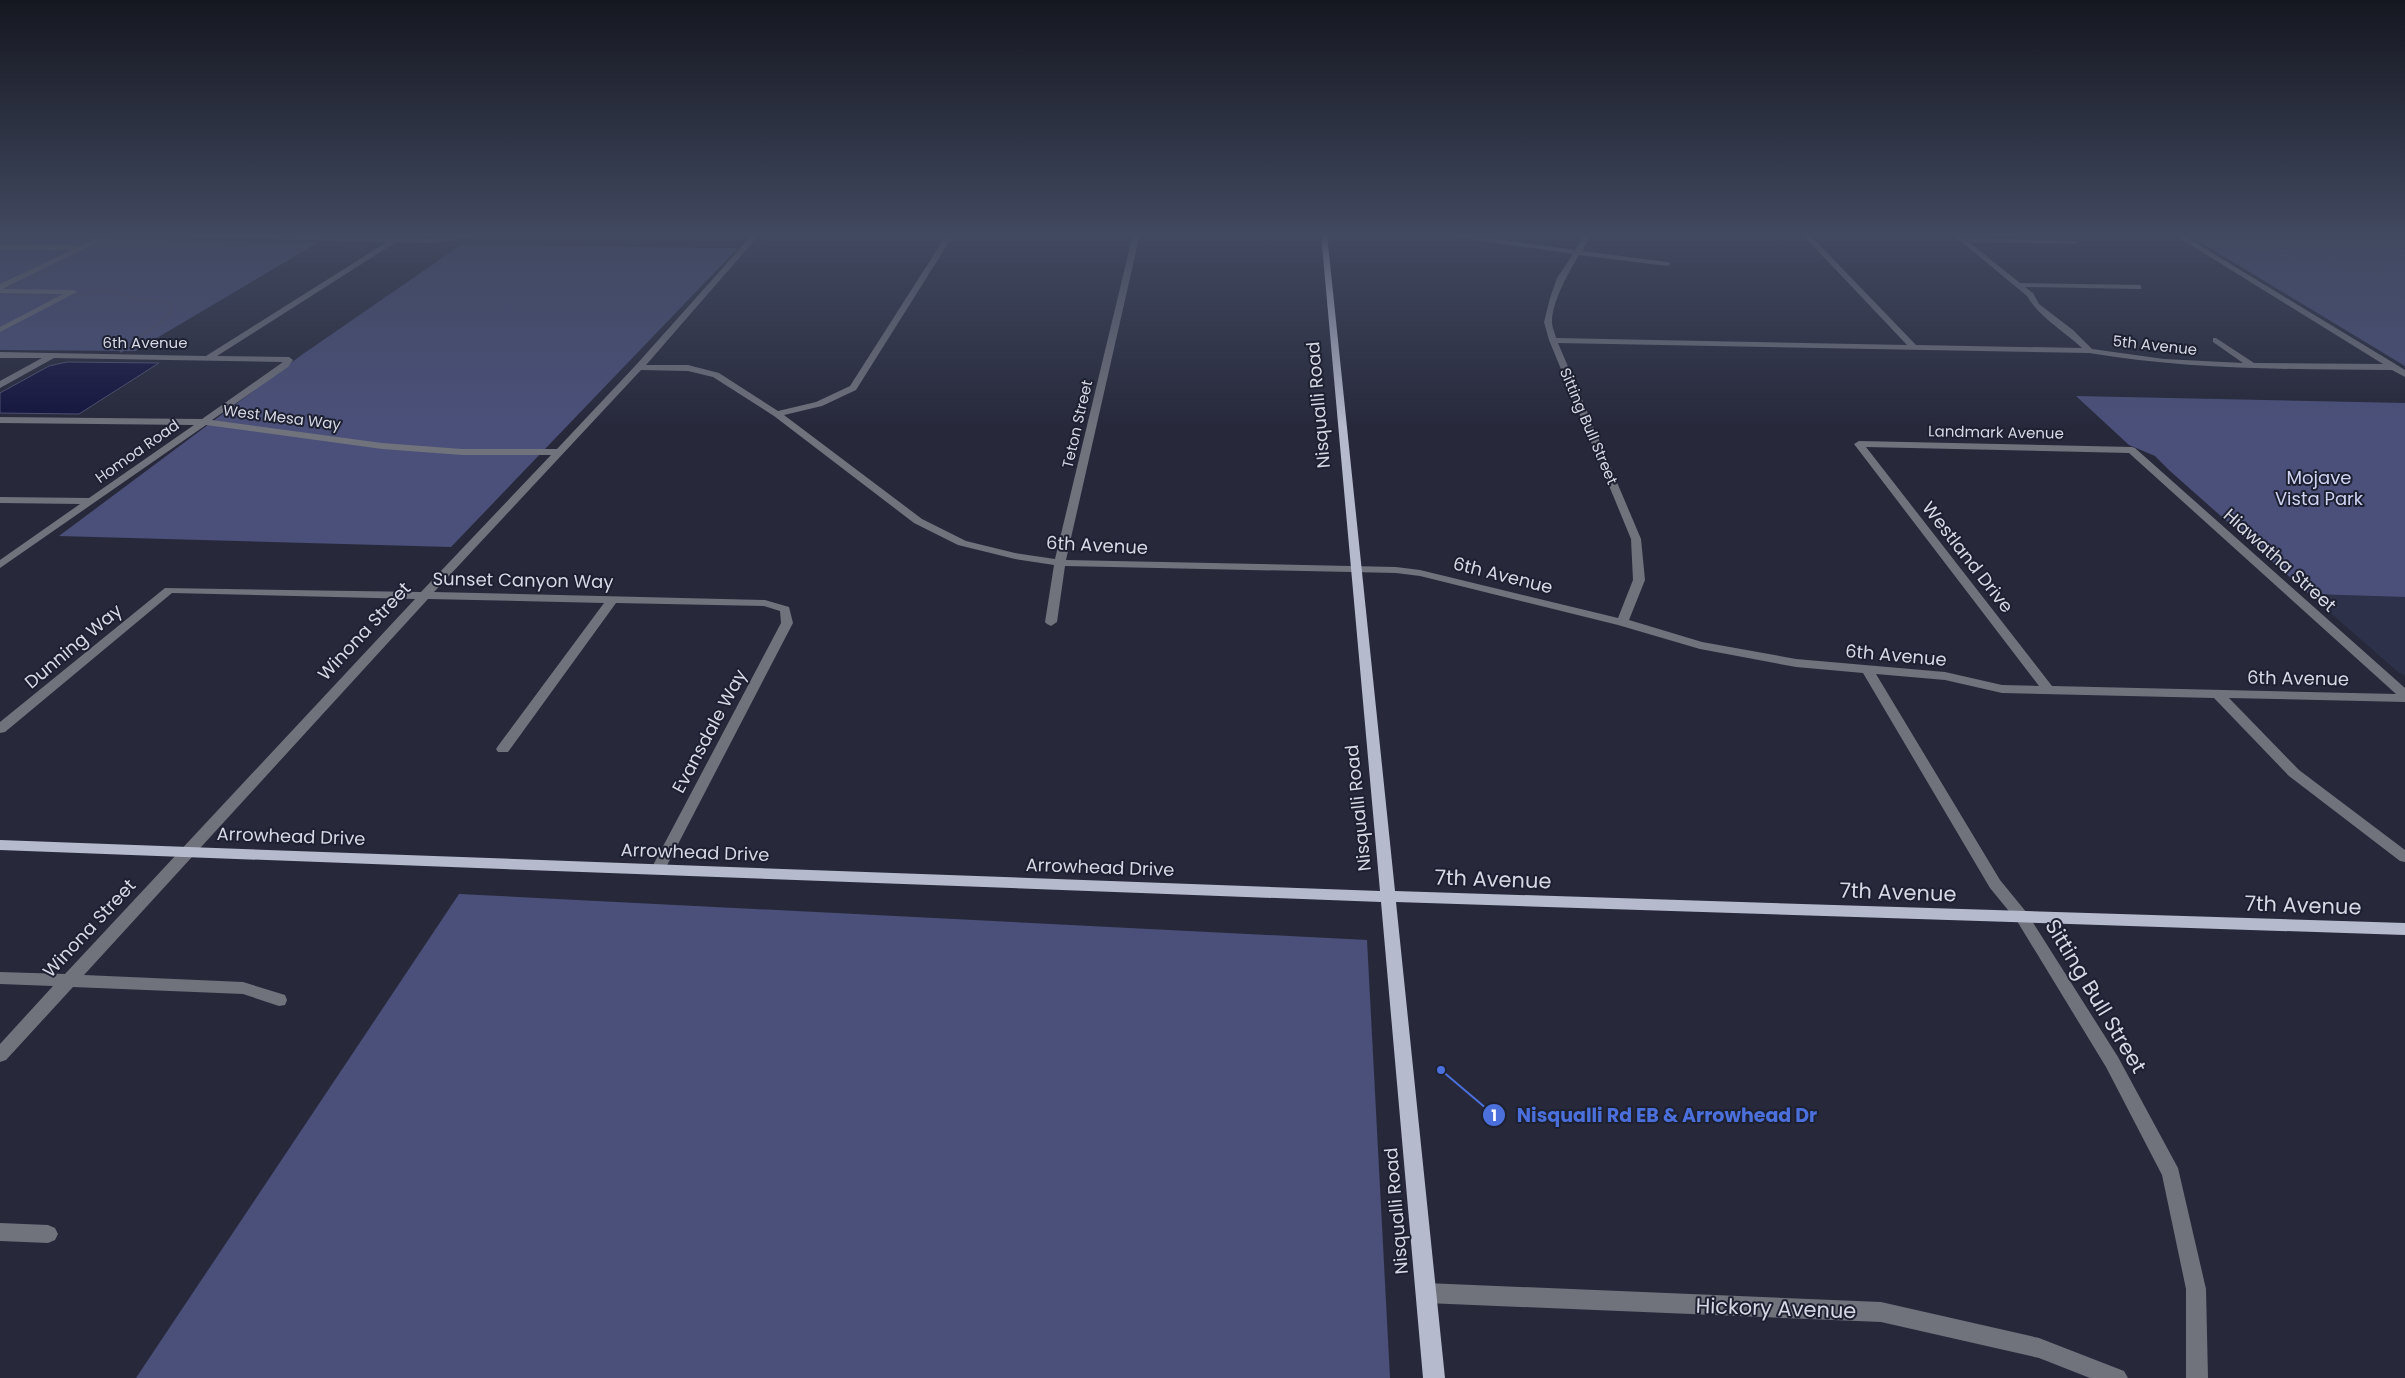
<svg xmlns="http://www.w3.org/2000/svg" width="2405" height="1378" viewBox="0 0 2405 1378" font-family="Poppins,sans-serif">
<rect width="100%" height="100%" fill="#27293b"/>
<path fill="#2d3149" d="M2309 594 2405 597V676L2398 672Z"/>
<g fill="#4b507a">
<path d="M0 234H177L166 241 317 243 135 351 0 350Z"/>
<path d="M2187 234H2405V366Z"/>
<path d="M461 245 738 248 451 547 59 536 303 354Z"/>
<path d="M2076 396 2405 403V597L2309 594 2170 471 2155 456 2129 445Z"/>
<path d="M459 894 1367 940 1390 1378H136Z"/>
</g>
<path fill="#14153f" stroke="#4e5070" d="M67 362 159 363 79 414 0 413V393L49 366Z"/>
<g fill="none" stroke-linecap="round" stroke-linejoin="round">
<g stroke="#4e5070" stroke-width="3">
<path d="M2200 234 2273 251 2291 258 2381 273 2405 281"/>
<path d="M69 246 87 234"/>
<path d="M6 288 60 266 76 254"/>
<path d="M0 293 57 297"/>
<path d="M74 296C91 293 115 285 130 298L171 303 170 315 121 351"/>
</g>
<g fill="#70727c" fill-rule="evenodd">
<path d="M105 234H114L2 289 73 290 77 292 0 332V327L63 294 0 293V284L72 250 0 249V245L80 246Z"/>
<path d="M191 234 433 239 467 234H487L433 243 396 242 217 356 289 357 293 360 288 367 212 420 382 443 462 449H557L636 365 753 234H760L646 365H688L719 373 778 411 816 402 850 386 947 234H954L856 390 822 406 784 415 922 519 966 541 1015 553 1055 559 1133 234H1140L1066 560 1396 567 1420 570 1618 618 1633 580 1631 539 1549 340 1544 322 1550 298 1557 278 1573 254 1436 234H1457L1575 250 1585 234H1592L1582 251 1667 262 1671 264 1667 266 1579 255C1569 272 1552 301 1552 322 1552 327 1555 333 1556 338L1907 345 1802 234H1809L1916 345 2082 348C2064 331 2039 317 2027 296L1952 234H1960L1964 238 2078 241 2079 242 2076 244 1969 242 2020 283 2141 285V289H2138L2025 287 2033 293 2039 304 2073 330 2092 349 2164 359 2243 363 2213 342V338H2216L2254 363 2383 364 2173 234H2181L2397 365 2405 370V377L2392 370C2290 369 2190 370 2089 353L1558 343 1641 539 1645 580 1629 620 1702 642 1796 659 1945 672 2002 685 2039 686 1854 444 1859 441 2132 447 2135 448 2405 688V702L2229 698 2299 770 2405 850V862L2400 861 2289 776 2214 698 2002 693 1945 680 1876 674 2000 880 2027 913 2118 1057 2178 1168 2206 1289 2208 1378H2186V1289L2162 1175 2106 1067 2017 921 1990 888 1863 673 1796 667 1700 649 1618 625 1420 576 1396 573 1065 566 1057 622 1051 626 1047 624 1045 622 1054 565 1015 559 958 545 914 523 774 416 713 377 688 371 641 370 434 592 765 600 789 607 793 623 663 873H653L651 869 781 623 780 611 764 606 616 603 508 752H498L496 749 498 746 604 603 428 599 84 975 243 982 285 995 287 1000 285 1005 279 1006 243 994 73 987 6 1060 0 1062V1044L53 986 0 984V972L65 974 415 599 172 593 5 732 0 733V722L165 588 421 592 551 455H462L382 449 206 425 0 568V560L80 504 0 503V497L89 498 194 425 0 423V417L202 419 283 362 54 358 0 388V381L42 358H0V352L206 356 387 242 194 237ZM1866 447 2129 453 2396 694 2052 686Z"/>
<path d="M0 1223 48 1225 55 1228 58 1234 55 1240 48 1243 0 1241Z"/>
<path d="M1426 1283 1881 1302 2039 1338 2124 1371 2128 1378H2090L2039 1358 1881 1322 1426 1303 1419 1300 1416 1293 1419 1286Z"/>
</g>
<path fill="#b6bacd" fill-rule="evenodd" d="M1321 234H1327L1395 891 2405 923V935L1396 902 1445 1378H1423L1381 902 0 850V840L1380 891Z"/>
</g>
<linearGradient id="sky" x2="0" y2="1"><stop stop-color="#151720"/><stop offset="0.55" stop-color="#414960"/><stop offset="1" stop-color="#414960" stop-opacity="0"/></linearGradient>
<rect width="2405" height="427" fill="url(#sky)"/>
<g text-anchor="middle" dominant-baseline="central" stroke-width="4" stroke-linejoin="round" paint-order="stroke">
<g font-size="15" fill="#d6d8e4" stroke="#1d2031">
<text x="145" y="342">6th Avenue</text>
<text transform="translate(2155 345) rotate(6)">5th Avenue</text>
<text transform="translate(282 417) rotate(7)">West Mesa Way</text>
<text transform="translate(1077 424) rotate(-77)">Teton Street</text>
<text transform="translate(1589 426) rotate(67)">Sitting Bull Street</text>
<text transform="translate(1996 432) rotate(1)">Landmark Avenue</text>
<text transform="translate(137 451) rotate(-35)">Homoa Road</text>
</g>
<g font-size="18" fill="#d6d8e4" stroke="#1d2031">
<text transform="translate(1318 405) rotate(-95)">Nisqualli Road</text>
<text transform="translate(1097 545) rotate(3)">6th Avenue</text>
<text transform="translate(1968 557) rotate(52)">Westland Drive</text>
<text transform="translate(2280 560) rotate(42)">Hiawatha Street</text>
<text transform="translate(1503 575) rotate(14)">6th Avenue</text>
<text transform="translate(523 580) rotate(1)">Sunset Canyon Way</text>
<text transform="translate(364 631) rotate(-47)">Winona Street</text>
<text transform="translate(73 646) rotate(-40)">Dunning Way</text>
<text transform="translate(1896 655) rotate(5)">6th Avenue</text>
<text transform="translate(2298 678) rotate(1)">6th Avenue</text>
<text transform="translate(709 731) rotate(-62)">Evansdale Way</text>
<text transform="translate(1358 808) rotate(-96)">Nisqualli Road</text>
<text transform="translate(291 836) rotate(2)">Arrowhead Drive</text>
<text transform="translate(695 852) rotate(2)">Arrowhead Drive</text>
<text transform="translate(1100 867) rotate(2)">Arrowhead Drive</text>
<text transform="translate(89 928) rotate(-47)">Winona Street</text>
<text transform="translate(1396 1211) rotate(-95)">Nisqualli Road</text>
</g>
<g font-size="18" fill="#cfd4f3" stroke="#1d2031">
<text x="2319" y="477">Mojave<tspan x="2319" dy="21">Vista Park</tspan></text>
</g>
<g font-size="21" fill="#d6d8e4" stroke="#1d2031">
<text transform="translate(1493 879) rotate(2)">7th Avenue</text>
<text transform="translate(1898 892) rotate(2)">7th Avenue</text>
<text transform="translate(2303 905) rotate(2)">7th Avenue</text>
<text transform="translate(2096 996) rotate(59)">Sitting Bull Street</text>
<text transform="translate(1776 1308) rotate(2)">Hickory Avenue</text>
</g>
</g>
<path fill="none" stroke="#4b70db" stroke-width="2" d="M1441 1070L1494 1115"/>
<g fill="#4b70db" stroke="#1d2031" stroke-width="2">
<circle cx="1441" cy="1070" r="5"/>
<circle cx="1494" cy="1115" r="12"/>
</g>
<g font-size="15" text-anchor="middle" font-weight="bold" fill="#fff">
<text x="1494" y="1121">1</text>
</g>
<g font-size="19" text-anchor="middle" font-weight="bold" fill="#4b70db" stroke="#1d2031" stroke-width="4" stroke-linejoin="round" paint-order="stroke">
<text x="1667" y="1122">Nisqualli Rd EB &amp; Arrowhead Dr</text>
</g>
</svg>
